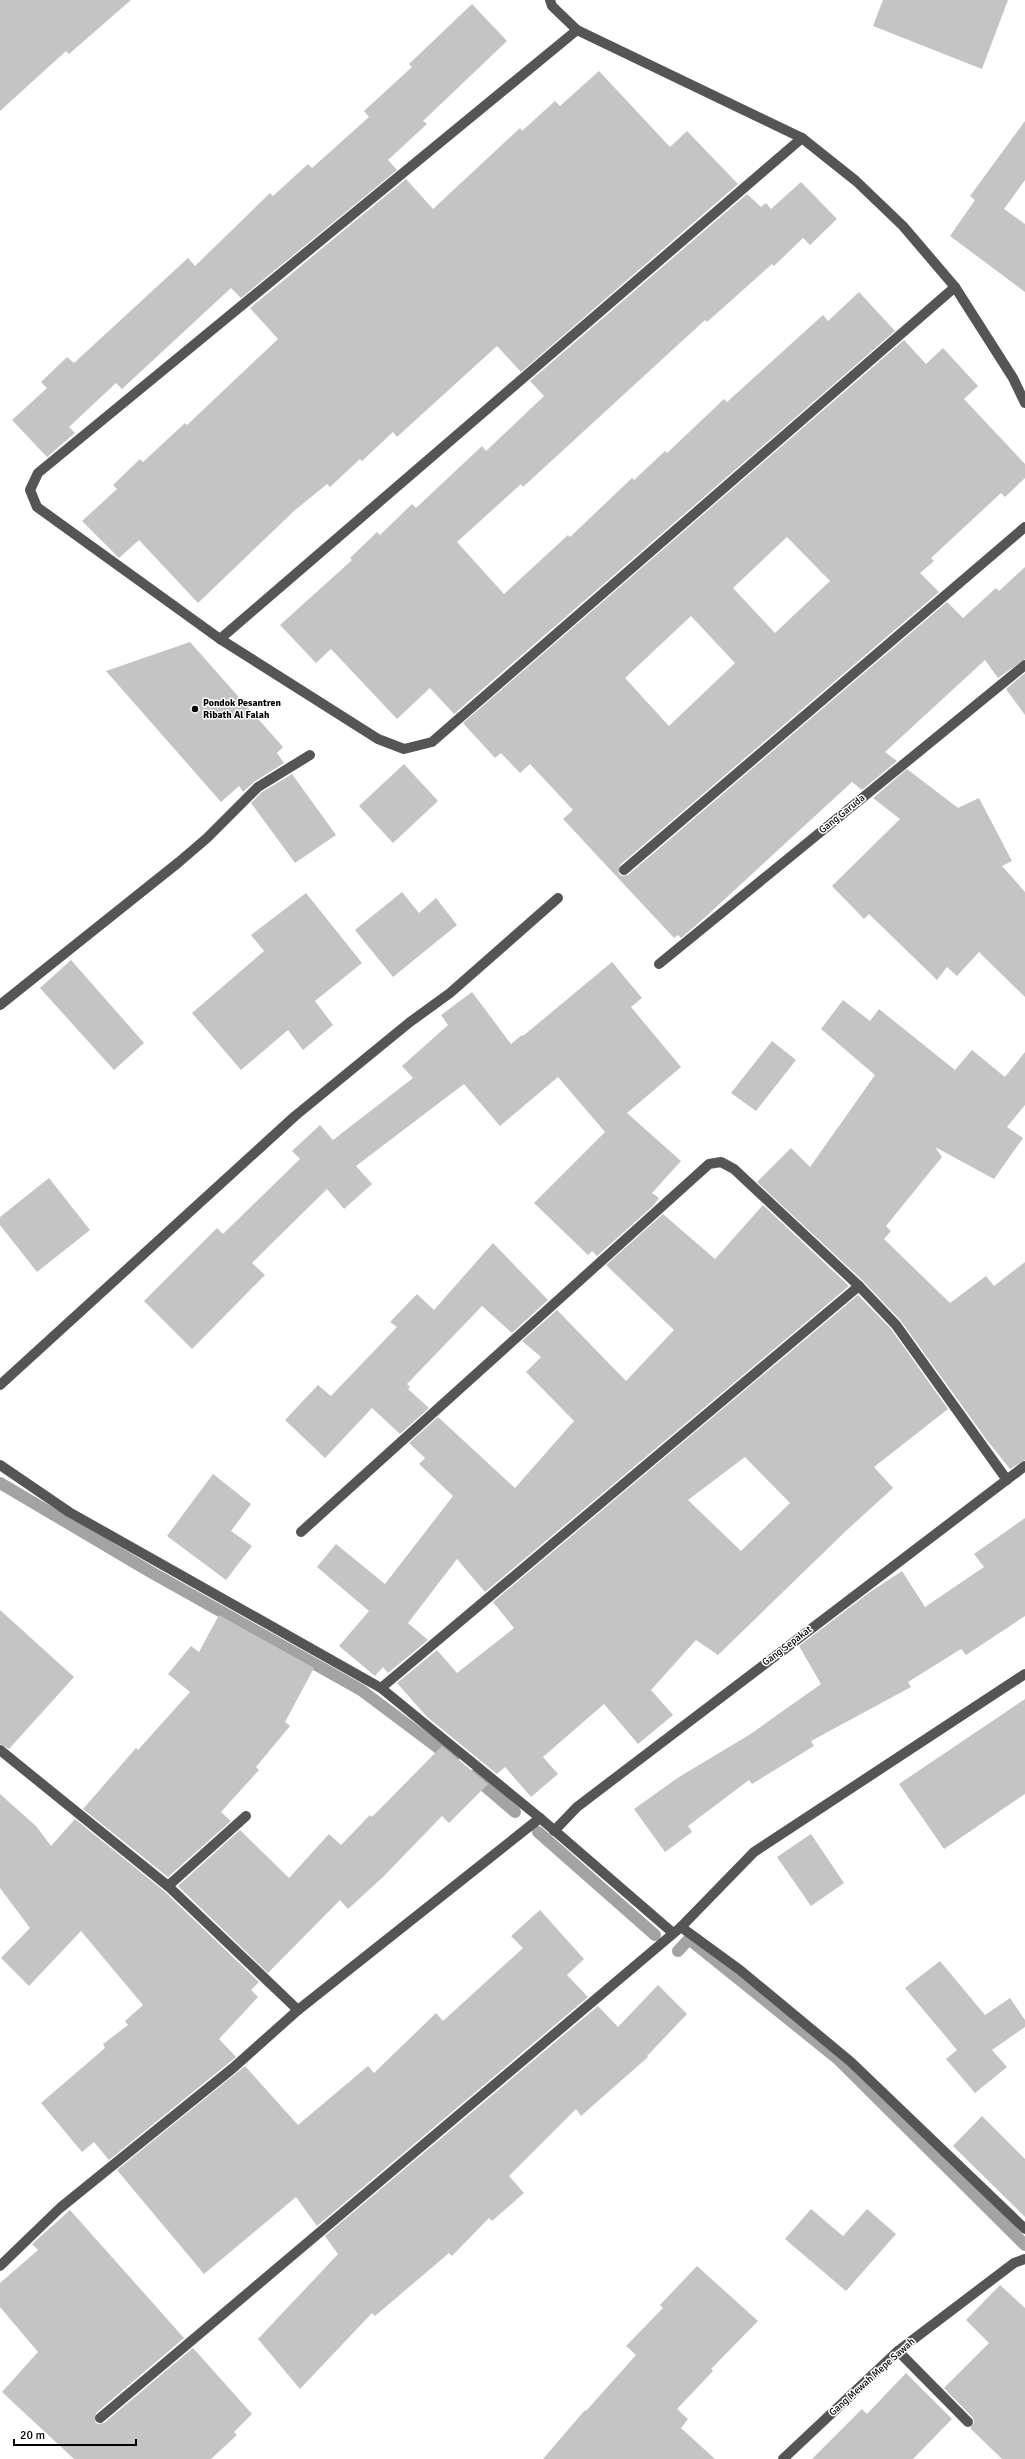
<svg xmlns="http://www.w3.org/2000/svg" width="1025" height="2459" viewBox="0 0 1025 2459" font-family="Signika,sans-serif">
<rect width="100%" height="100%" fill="#fff"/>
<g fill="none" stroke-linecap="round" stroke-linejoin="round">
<g stroke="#a3a3a3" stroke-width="12">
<path d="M0 1483 149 1571 361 1690 453 1759"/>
<path d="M473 1776 515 1812"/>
<path d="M538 1832 655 1935"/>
<path d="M678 1951 689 1939 838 2059 1025 2245"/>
</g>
</g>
<g fill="#c4c4c4" fill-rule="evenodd">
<path d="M0 0H131L69 54 66 51 0 111Z"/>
<path d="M883 0H1008L982 69 873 26Z"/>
<path d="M472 4 507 41 423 121 427 124 388 160 397 170 241 298 231 288 122 389 116 383 69 427 75 433 47 457 12 420 47 388 41 382 67 357 74 363 188 258 195 266 270 193 273 196 308 164 312 168 369 117 364 111 412 67 409 64Z"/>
<path d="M599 71 670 147 687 131 738 184 521 372 497 346 397 437 393 432 362 461 360 459 330 487 327 484 294 511 198 603 139 540 119 558 82 521 117 489 113 485 140 459 143 462 185 423 187 425 278 339 250 308 406 179 433 209 520 128 522 131 555 101 560 106Z"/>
<path d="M1025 121V180L1004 209 1025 224V292L950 236 975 200 970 196Z"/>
<path d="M801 182 837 219 810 245 803 238 774 266 772 264 707 322 705 320 523 487 521 484 457 542 504 594 568 535 570 537 632 478 634 480 665 451 667 453 724 399 727 402 823 315 828 321 859 292 895 331 454 714 430 688 397 719 331 649 316 663 280 625 352 560 350 558 377 532 380 535 412 504 416 508 482 446 486 451 544 396 530 381 747 194 761 207 766 203 771 209Z"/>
<path d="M904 340 926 364 943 348 978 386 964 399 1025 464V478L1005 497 1001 493 931 558 934 561 920 573 939 592 620 865 619 874 622 876 628 875 947 602 963 618 996 588 999 591 1025 567V659L998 678 985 660 885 752 897 761 862 790 852 782 701 921 681 938 678 935 674 938 563 819 573 810 530 764 520 773 501 753 495 758 463 723ZM787 537 830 581 775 633 733 588ZM691 616 735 663 669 726 625 678Z"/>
<path d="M190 642 283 747 277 753 284 763 254 782 243 792 239 786 221 802 106 671Z"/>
<path d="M1025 673V715L1006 689Z"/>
<path d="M404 764 438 801 393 843 359 806Z"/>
<path d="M907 769 958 808 979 798 1012 861 1002 866 1025 892V997L979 952 957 976 947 967 937 980 869 914 864 919 832 886 900 819 873 798Z"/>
<path d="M292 774 336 835 295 863 251 803 262 792Z"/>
<path d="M402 892 419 913 436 898 457 925 393 977 355 930Z"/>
<path d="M306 893 362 963 315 1001 333 1025 303 1050 288 1030 241 1070 192 1013 264 951 251 935Z"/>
<path d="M71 960 144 1043 114 1070 40 988Z"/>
<path d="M612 962 642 998 631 1007 681 1067 627 1113 681 1161 652 1193 659 1198 653 1206 597 1256 592 1251 588 1255 534 1203 605 1132 558 1077 500 1126 464 1084 356 1166 372 1184 344 1209 327 1189 252 1263 265 1275 192 1349 144 1301 217 1228 223 1234 300 1159 292 1151 320 1125 333 1140 413 1078 402 1066 448 1025 441 1015 472 992 511 1044 522 1035 523 1036Z"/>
<path d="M843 1000 870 1021 879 1009 955 1070 972 1050 1005 1077 1025 1052V1105L1007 1127 1023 1138 994 1179 935 1147 942 1157 886 1226 891 1231 884 1239 950 1303 986 1276 994 1286 1025 1262V1460L1010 1469 986 1439 901 1321 863 1281 757 1182 791 1148 810 1167 875 1075 821 1029Z"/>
<path d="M772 1041 796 1060 756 1111 731 1093Z"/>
<path d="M49 1178 90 1230 37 1272 0 1225V1217Z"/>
<path d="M763 1205 849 1286 485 1592 457 1559 408 1623 428 1640 388 1673 383 1667 375 1676 339 1646 369 1611 317 1567 336 1544 385 1584 453 1496 419 1464 425 1458 409 1443 438 1417 515 1488 574 1421 526 1372 541 1357 522 1341 557 1310 626 1381 674 1330 606 1265 663 1214 715 1259Z"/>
<path d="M493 1243 548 1300 512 1333 482 1306 407 1384 410 1387 408 1389 429 1408 400 1434 372 1408 325 1458 285 1420 318 1385 331 1396 397 1327 390 1322 417 1294 434 1310Z"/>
<path d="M858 1295 891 1329 948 1409 874 1467 893 1488 847 1530 718 1655 696 1640 651 1690 673 1715 638 1744 604 1704 543 1757 558 1774 531 1797 505 1767 497 1774 427 1717 397 1683 437 1650 457 1673 514 1628 493 1602ZM745 1457 790 1503 741 1551 688 1500Z"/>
<path d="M213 1474 251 1504 231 1531 252 1546 226 1580 167 1536Z"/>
<path d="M1025 1518V1616L966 1655 961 1649 908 1682 911 1687 811 1741 814 1746 752 1784 749 1780 688 1826 692 1832 665 1852 634 1809 679 1777 749 1735 821 1684 799 1646 870 1592 902 1571 925 1607 984 1567 974 1554Z"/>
<path d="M0 1610 74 1677 9 1749 0 1744Z"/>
<path d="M219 1615 314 1668 285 1722 290 1726 256 1767 259 1770 221 1812 231 1821 168 1877 83 1809 136 1748 138 1750 190 1692 168 1674 191 1646 199 1652Z"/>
<path d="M1025 1699V1794L944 1849 899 1784Z"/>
<path d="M442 1746 488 1784 449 1823 442 1816 383 1877 348 1909 340 1900 268 1973 178 1886 240 1830 289 1878 329 1834 341 1845 370 1815 372 1817Z"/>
<path d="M0 1794 36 1826 51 1846 75 1819 164 1891 259 1982 251 1990 258 1997 219 2039 236 2057 109 2160 94 2142 82 2152 41 2103 105 2048 103 2044 128 2025 125 2021 143 2005 81 1931 29 1986 1 1958 30 1928 0 1888Z"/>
<path d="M811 1834 844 1883 811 1906 777 1857Z"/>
<path d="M540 1910 584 1959 567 1975 588 1997 317 2226 296 2197 204 2274 117 2170 245 2066 298 2125 368 2066 374 2073 436 2013 443 2021 523 1948 511 1936Z"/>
<path d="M940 1961 985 2015 1010 1998 1025 2020V2027L992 2050 1007 2067 975 2093 946 2059 957 2050 905 1988Z"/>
<path d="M658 1985 687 2014 647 2056 648 2057 581 2116 576 2109 509 2176 524 2193 492 2221 489 2218 452 2256 449 2253 375 2316 372 2313 300 2389 258 2339 338 2254 325 2236 598 2006 618 2027Z"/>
<path d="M982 2116 1025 2159V2217L953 2146Z"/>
<path d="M811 2209 843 2236 867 2209 896 2234 846 2291 785 2239Z"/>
<path d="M70 2210 184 2338 96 2413 95 2422 98 2424 104 2423 193 2348 252 2414 234 2432 237 2435 211 2459H74L2 2392 38 2352 0 2307V2283L38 2250 32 2244Z"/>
<path d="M697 2266 758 2321 711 2369 713 2371 677 2409 688 2419 681 2428 715 2459H543L585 2410 586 2411 636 2355 626 2346 663 2308 660 2305Z"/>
<path d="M1000 2285 1025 2308V2459H1002L970 2428 974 2423 973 2418 944 2388 989 2343 966 2320Z"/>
<path d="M906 2373 952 2419 913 2459H812L862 2409 867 2414Z"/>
</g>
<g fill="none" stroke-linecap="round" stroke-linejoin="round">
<g stroke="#555" stroke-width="10">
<path d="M550 0 552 6 577 30 802 138 856 181 903 226 955 287 1013 378 1025 403"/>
<path d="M577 30 38 473 30 490 37 507 220 639 378 739 404 749 432 742 955 287"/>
<path d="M220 639 802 138"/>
<path d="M624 870 1025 527"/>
<path d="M659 964 1025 665"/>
<path d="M0 1005 179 862 207 838 258 787 310 755"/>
<path d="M0 1385 295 1116 410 1022 450 993 558 898"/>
<path d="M0 1465 69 1512 381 1688 540 1818 673 1933"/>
<path d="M301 1532 709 1164 721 1162 734 1169 859 1286 896 1325 1007 1480"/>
<path d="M381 1688 859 1286"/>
<path d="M0 1750 168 1886 298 2010"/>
<path d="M554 1831 577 1807 1025 1466"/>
<path d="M168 1886 246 1816"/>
<path d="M681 1927 740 1970 851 2062 1025 2229"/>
<path d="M0 2266 60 2208 233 2068 298 2010 540 1818"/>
<path d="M898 2351 968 2422"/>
<path d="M100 2418 681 1927 754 1852 1025 1674"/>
<path d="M783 2459 898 2351 1014 2263 1025 2259"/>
</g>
</g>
<circle fill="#000" stroke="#fff" stroke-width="1.5" cx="195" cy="709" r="4"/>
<g text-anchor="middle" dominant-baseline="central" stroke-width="3" stroke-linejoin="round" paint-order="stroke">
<g font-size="10" font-weight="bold" fill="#000" stroke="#fff" text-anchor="start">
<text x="203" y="703">Pondok Pesantren<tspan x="203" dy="12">Ribath Al Falah</tspan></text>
</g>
<g font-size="10" fill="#000" stroke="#fff">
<text transform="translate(842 814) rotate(-39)">Gang Garuda</text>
<text transform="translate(787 1646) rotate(-37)">Gang Sepakat</text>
<text transform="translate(872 2377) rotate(-42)">Gang Mewah Mepe Sawah</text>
</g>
</g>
<path d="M14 2439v6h122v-6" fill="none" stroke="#000000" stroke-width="2"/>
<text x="20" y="2439" font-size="12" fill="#000000" stroke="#ffffff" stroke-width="3" paint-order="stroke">20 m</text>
</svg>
